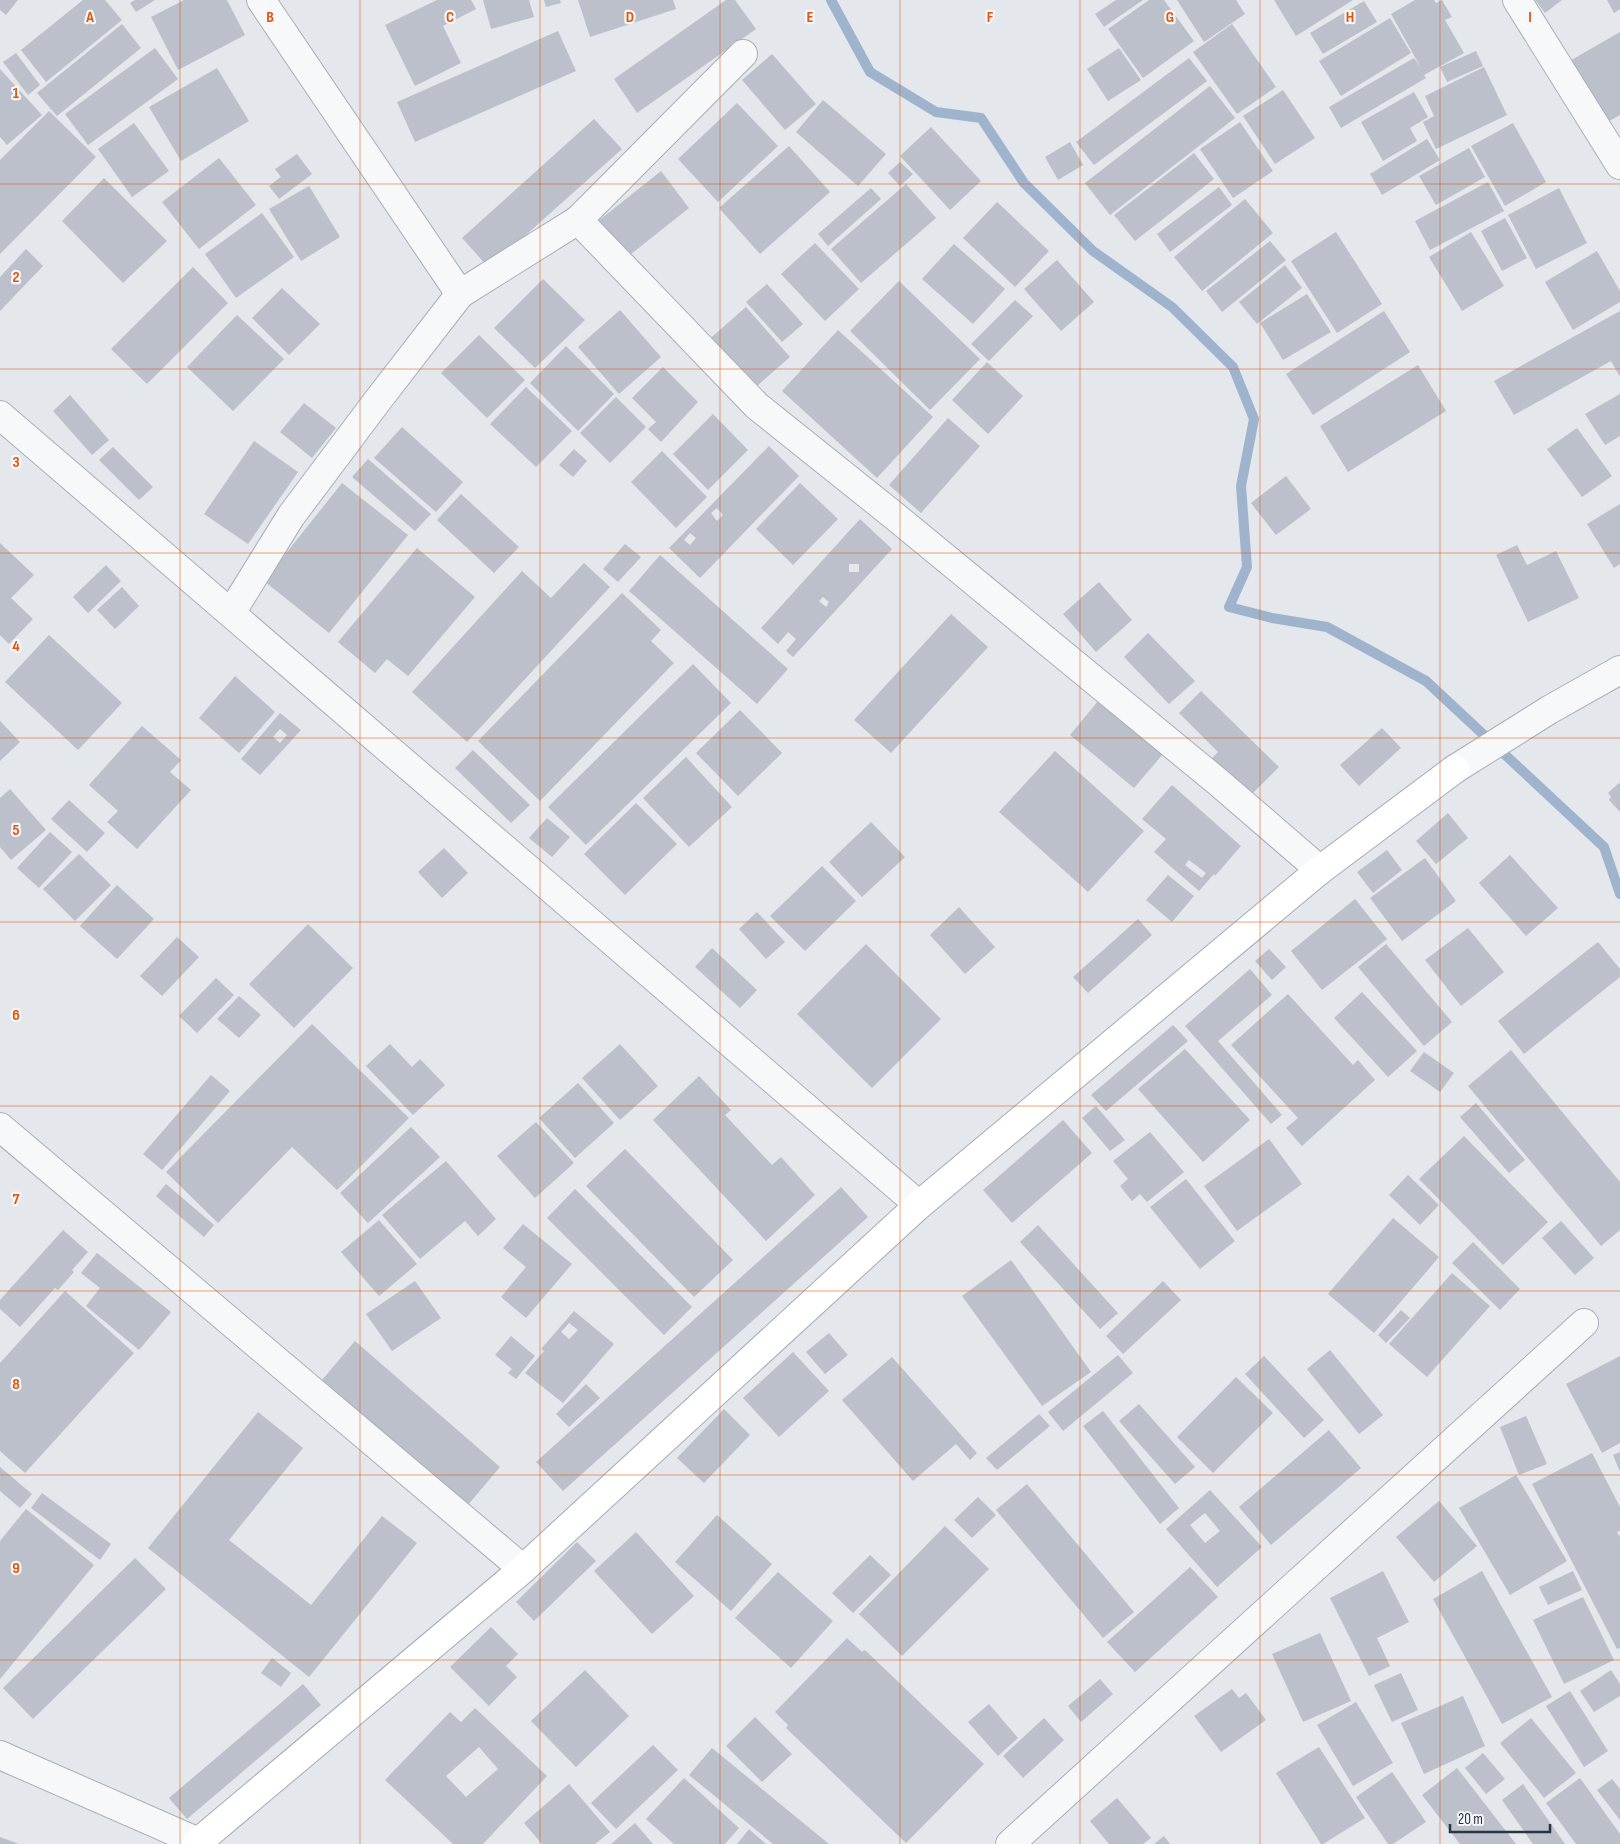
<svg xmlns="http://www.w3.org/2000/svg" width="1620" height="1844" viewBox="0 0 1620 1844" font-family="'Sofia Sans Condensed',sans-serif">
<rect width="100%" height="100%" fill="#e4e7ec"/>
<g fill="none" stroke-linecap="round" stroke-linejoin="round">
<path stroke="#9fb4cc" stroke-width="10" d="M831 0 870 72 936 112 981 118 1024 183 1093 251 1172 307 1233 367 1254 419 1241 486 1247 567 1229 607 1272 618 1327 627 1426 681 1604 847 1620 894"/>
</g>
<g fill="#bbc0ca" fill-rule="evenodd">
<path d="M0 0H18L6 15 0 10Z"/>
<path d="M83 0H105L122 20 46 82 21 50Z"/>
<path d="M135 0H155L136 12 130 3Z"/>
<path d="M184 0H227L245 35 178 70 151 17Z"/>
<path d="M437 0H471L476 9 443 26 461 63 415 86 385 25Z"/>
<path d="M483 0H529L534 17 491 29Z"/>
<path d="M544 0H560L561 3 546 7Z"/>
<path d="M578 0H673L676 9 590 37Z"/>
<path d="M726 0H735L756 29 637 113 614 79Z"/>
<path d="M1116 0H1143L1104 27 1095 14Z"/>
<path d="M1149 0H1164L1194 41 1143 78 1108 29Z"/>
<path d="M1177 0H1236L1245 14 1204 42Z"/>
<path d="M1274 0H1353L1296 36Z"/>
<path d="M1415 0H1434L1436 3 1442 0 1452 17 1445 20 1464 53 1424 75 1426 78 1341 128 1329 107 1414 58 1421 68 1391 14Z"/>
<path d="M1535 0H1562L1545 13Z"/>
<path d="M1607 0H1620V9L1614 13Z"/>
<path d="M1364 1 1377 22 1323 54 1310 33Z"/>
<path d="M1390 18 1411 53 1341 96 1319 61Z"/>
<path d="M122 24 141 48 57 116 37 93Z"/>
<path d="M1232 24 1276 87 1237 114 1193 52Z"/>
<path d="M558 31 576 71 415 142 397 102Z"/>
<path d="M1620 32V115L1604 124 1568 62Z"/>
<path d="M155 48 178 79 88 145 65 114Z"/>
<path d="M1119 48 1141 80 1108 101 1087 69Z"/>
<path d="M1476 51 1483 66 1447 82 1440 67Z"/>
<path d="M16 53 40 85 28 95 3 62Z"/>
<path d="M772 54 816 104 785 130 742 80Z"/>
<path d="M1189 58 1207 81 1094 165 1076 142Z"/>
<path d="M1484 67 1507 115 1436 149 1423 122 1434 116 1425 96Z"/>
<path d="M217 68 249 121 181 161 149 107Z"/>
<path d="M0 69 42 115 7 145 0 137Z"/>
<path d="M1210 86 1235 118 1110 215 1085 183Z"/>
<path d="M1283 90 1315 138 1275 164 1243 116Z"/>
<path d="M1414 92 1428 117 1410 128 1417 141 1383 161 1361 122Z"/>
<path d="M823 100 886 154 858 186 796 132Z"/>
<path d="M737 103 778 146 718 202 678 159Z"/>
<path d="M49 111 96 157 0 254V160Z"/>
<path d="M594 119 622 149 489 268 462 238Z"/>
<path d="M1240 122 1273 171 1233 198 1200 149Z"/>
<path d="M134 123 169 171 132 197 98 149Z"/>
<path d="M1513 123 1546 182 1505 206 1471 146Z"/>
<path d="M931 127 981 181 950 210 900 156Z"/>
<path d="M1427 139 1440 160 1382 195 1370 174Z"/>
<path d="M1070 142 1083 165 1058 180 1045 157Z"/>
<path d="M789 146 830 192 760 254 719 208Z"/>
<path d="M1469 148 1485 177 1436 205 1419 176Z"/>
<path d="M1194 153 1214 179 1135 241 1114 215Z"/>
<path d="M297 154 312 174 279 199 269 186 281 177 275 169Z"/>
<path d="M219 158 256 205 199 249 162 202Z"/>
<path d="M900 162 913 174 900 186 888 173Z"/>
<path d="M661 171 689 208 626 258 597 222Z"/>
<path d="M104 178 167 241 123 283 62 221Z"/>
<path d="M1488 182 1504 211 1430 250 1415 221Z"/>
<path d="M906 184 936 218 861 283 831 249Z"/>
<path d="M309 186 340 237 301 261 269 209Z"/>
<path d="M1219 187 1232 205 1170 252 1157 234Z"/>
<path d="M871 188 881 199 828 246 818 234Z"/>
<path d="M1559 188 1587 243 1536 269 1508 215Z"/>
<path d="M1245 199 1273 233 1202 291 1174 257Z"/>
<path d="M997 202 1049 251 1015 287 963 238Z"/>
<path d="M262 213 294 257 236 298 205 254Z"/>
<path d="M1505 218 1527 258 1502 271 1481 231Z"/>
<path d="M1336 232 1382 304 1337 333 1291 261Z"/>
<path d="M1471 232 1504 286 1462 311 1429 257Z"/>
<path d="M1270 241 1286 260 1222 312 1206 291Z"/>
<path d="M815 243 859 289 825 321 781 274Z"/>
<path d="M954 244 1005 289 973 324 922 279Z"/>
<path d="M26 249 43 266 0 311V277Z"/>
<path d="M1597 251 1620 291V302L1573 330 1545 282Z"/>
<path d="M1057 260 1094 302 1061 331 1024 289Z"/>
<path d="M1285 265 1302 288 1257 324 1239 302Z"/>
<path d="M193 267 228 303 147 384 111 349Z"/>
<path d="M543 279 585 320 535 368 494 328Z"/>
<path d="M899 281 980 359 930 410 850 331Z"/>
<path d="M767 284 803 324 782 342 746 302Z"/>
<path d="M282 288 320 324 289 355 252 318Z"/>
<path d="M1307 294 1331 332 1283 360 1260 323Z"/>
<path d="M1015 300 1033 316 989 361 971 344Z"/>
<path d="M746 307 790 357 749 393 705 343Z"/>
<path d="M620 310 661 357 619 394 578 347Z"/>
<path d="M1384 311 1410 352 1313 415 1286 374Z"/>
<path d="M1620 311V377L1611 361 1514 415 1494 381Z"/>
<path d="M237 315 284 359 233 411 187 367Z"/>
<path d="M838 330 933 417 877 478 782 391Z"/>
<path d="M479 335 525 380 487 418 441 373Z"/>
<path d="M566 346 614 394 578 431 530 383Z"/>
<path d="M987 362 1023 396 988 434 952 400Z"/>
<path d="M1418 365 1446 411 1348 472 1320 426Z"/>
<path d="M663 367 698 402 661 442 648 429 656 422 632 398Z"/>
<path d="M526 387 572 431 536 467 490 424Z"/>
<path d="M1620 394V436L1605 445 1585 414Z"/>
<path d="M70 395 109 440 92 455 53 411Z"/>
<path d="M616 397 646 427 610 463 580 433Z"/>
<path d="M304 403 336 428 312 458 280 432Z"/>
<path d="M713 414 748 450 708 490 673 454Z"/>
<path d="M948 418 980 446 921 513 889 485Z"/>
<path d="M402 427 463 482 436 512 374 458Z"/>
<path d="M1577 428 1612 476 1582 497 1547 449Z"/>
<path d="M254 441 298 472 248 544 204 514Z"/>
<path d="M769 446 799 476 700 578 669 548ZM717 508 723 515 717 521 711 513ZM690 533 696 538 690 545 684 540Z"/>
<path d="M113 447 153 487 139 500 99 460Z"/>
<path d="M574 449 587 461 573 477 559 465Z"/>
<path d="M662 451 707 497 676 528 631 482Z"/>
<path d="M368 459 431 514 415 531 352 477Z"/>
<path d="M1286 476 1311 509 1276 535 1251 503Z"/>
<path d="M342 483 408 535 329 633 264 581Z"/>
<path d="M800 483 838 519 793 565 756 529Z"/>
<path d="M461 494 519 547 494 573 437 520Z"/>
<path d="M1620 504V564L1614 568 1587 524Z"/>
<path d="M860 519 892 549 793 657 786 651 796 639 788 632 778 644 761 628ZM849 564H859V572H849ZM823 597 829 602 826 607 819 601Z"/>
<path d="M0 543 34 575 11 598 33 619 9 644 0 635Z"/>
<path d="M625 544 641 557 618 582 603 569Z"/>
<path d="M1517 545 1527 565 1556 551 1579 598 1528 622 1496 555Z"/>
<path d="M417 548 475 597 408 676 387 659 375 673 338 642Z"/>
<path d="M660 555 788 669 757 704 629 591Z"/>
<path d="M584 563 610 587 467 742 412 692 522 571 551 598Z"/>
<path d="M106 565 121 581 88 613 73 597Z"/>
<path d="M1099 582 1132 620 1096 652 1063 614Z"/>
<path d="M122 587 139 606 115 629 97 610Z"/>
<path d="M622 593 661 630 651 641 674 663 540 801 478 741Z"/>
<path d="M951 614 988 647 891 753 854 720Z"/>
<path d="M1148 633 1195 681 1169 704 1124 657Z"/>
<path d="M49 635 122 703 78 750 5 682Z"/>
<path d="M693 664 731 703 586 845 548 807Z"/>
<path d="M235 676 275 712 239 753 199 718Z"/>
<path d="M1201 691 1279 767 1248 798 1210 760 1218 752 1179 713Z"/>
<path d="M1099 700 1163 754 1134 788 1070 735Z"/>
<path d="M740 710 782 753 738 796 696 753Z"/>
<path d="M280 713 301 730 260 775 241 759ZM280 729 287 735 280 743 273 737Z"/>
<path d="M0 721 20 742 0 761Z"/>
<path d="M142 726 181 760 170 772 191 790 137 849 107 822 118 811 89 785Z"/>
<path d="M1382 728 1401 748 1359 786 1340 765Z"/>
<path d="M473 750 530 805 511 823 455 768Z"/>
<path d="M1055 751 1144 831 1088 892 999 812Z"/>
<path d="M686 757 732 807 689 847 643 798Z"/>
<path d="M1619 783 1620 784V812L1609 800 1611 797 1608 793Z"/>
<path d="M1172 785 1241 846 1215 876 1214 874 1199 891 1154 852 1166 839 1142 819ZM1189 860 1206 873 1202 878 1185 865Z"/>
<path d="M10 789 46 830 11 860 0 847V798Z"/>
<path d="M69 800 105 833 87 852 51 819Z"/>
<path d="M636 803 677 844 625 895 584 854Z"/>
<path d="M1448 813 1468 838 1436 864 1416 841Z"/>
<path d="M547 818 570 837 552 857 529 838Z"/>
<path d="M871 822 905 857 862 897 829 862Z"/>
<path d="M50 832 72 852 39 888 17 868Z"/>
<path d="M444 848 468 873 442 898 418 872Z"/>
<path d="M1387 850 1402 870 1373 893 1357 872Z"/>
<path d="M79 854 111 885 75 921 43 889Z"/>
<path d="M1510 855 1558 908 1526 936 1479 883Z"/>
<path d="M1425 858 1456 901 1402 941 1370 898Z"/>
<path d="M822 866 856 901 805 951 770 916Z"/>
<path d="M1168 875 1194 896 1172 922 1146 900Z"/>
<path d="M117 885 154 919 117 959 80 926Z"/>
<path d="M1355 899 1387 939 1322 990 1291 951Z"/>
<path d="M959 907 995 947 965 974 930 935Z"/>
<path d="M757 912 785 942 766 959 739 929Z"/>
<path d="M1138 919 1152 935 1088 993 1073 977Z"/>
<path d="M308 924 353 968 294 1028 249 984Z"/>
<path d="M1468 928 1504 972 1461 1006 1425 960Z"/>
<path d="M177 937 199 957 162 996 140 976Z"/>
<path d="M1598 942 1620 969V977L1524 1054 1498 1021Z"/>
<path d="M866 944 941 1019 872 1088 797 1014Z"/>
<path d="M1386 944 1452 1022 1424 1046 1358 967Z"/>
<path d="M712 948 757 990 740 1008 695 967Z"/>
<path d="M1269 949 1286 967 1272 980 1255 961Z"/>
<path d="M1250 969 1272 995 1218 1041 1282 1115 1271 1124 1185 1026Z"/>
<path d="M216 978 234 995 197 1033 179 1016Z"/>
<path d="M1362 992 1417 1051 1388 1077 1334 1018Z"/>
<path d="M1288 994 1353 1065 1358 1060 1375 1080 1302 1146 1286 1128 1298 1118 1231 1045Z"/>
<path d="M239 996 261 1015 239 1038 217 1019Z"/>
<path d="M312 1024 409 1118 337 1190 292 1147 218 1223 166 1172Z"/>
<path d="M1173 1025 1188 1041 1106 1111 1091 1095Z"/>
<path d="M390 1044 412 1067 420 1059 445 1085 413 1115 366 1066Z"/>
<path d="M620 1044 658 1086 620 1120 582 1078Z"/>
<path d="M1185 1049 1250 1120 1203 1162 1138 1089Z"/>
<path d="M1511 1050 1620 1182V1230L1601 1246 1468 1086Z"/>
<path d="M1424 1052 1454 1073 1440 1092 1410 1071Z"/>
<path d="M211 1075 230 1091 162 1170 143 1154Z"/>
<path d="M699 1076 731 1110 725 1115 772 1165 781 1157 815 1195 766 1241 653 1120Z"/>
<path d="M578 1083 614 1123 575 1158 539 1118Z"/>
<path d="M1476 1103 1525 1160 1509 1173 1460 1117Z"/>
<path d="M1096 1106 1125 1140 1110 1151 1082 1118Z"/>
<path d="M1063 1120 1092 1153 1012 1223 983 1190Z"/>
<path d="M536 1122 574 1163 535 1198 497 1156Z"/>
<path d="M411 1127 440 1157 368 1223 340 1193Z"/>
<path d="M1150 1132 1184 1172 1147 1202 1140 1194 1132 1201 1120 1186 1128 1179 1113 1161Z"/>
<path d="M1464 1136 1548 1222 1503 1265 1419 1179Z"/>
<path d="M1269 1139 1302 1184 1237 1231 1204 1186Z"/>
<path d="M625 1149 733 1260 694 1297 586 1186Z"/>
<path d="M446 1161 496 1219 478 1236 465 1221 420 1259 382 1215Z"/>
<path d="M1408 1175 1439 1205 1420 1225 1389 1195Z"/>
<path d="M1186 1179 1235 1241 1200 1269 1150 1207Z"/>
<path d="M166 1184 214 1225 204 1237 156 1196Z"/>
<path d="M841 1187 868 1217 563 1491 536 1462Z"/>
<path d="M575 1189 692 1307 664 1335 547 1218Z"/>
<path d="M1393 1218 1439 1257 1374 1333 1328 1294Z"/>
<path d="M379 1220 417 1264 379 1296 341 1252Z"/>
<path d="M1561 1221 1594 1258 1575 1275 1542 1238Z"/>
<path d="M523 1224 572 1264 526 1318 501 1297 526 1267 503 1248Z"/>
<path d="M1038 1225 1118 1313 1100 1329 1020 1242Z"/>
<path d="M63 1230 88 1252 72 1270 74 1272 58 1290 55 1288 20 1327 0 1309V1300Z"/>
<path d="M1473 1242 1520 1289 1500 1310 1452 1263Z"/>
<path d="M97 1253 171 1312 139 1350 86 1306 100 1288 81 1273Z"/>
<path d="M1011 1260 1091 1372 1042 1406 962 1296Z"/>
<path d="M1452 1273 1490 1306 1427 1377 1389 1344Z"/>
<path d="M415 1281 441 1318 392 1351 366 1314Z"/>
<path d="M1163 1281 1181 1300 1123 1354 1106 1336Z"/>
<path d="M65 1291 134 1353 25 1473 0 1451V1363Z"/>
<path d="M1401 1310 1410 1318 1386 1343 1378 1335Z"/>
<path d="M574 1311 614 1344 563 1403 525 1373 544 1351 541 1349ZM569 1323 578 1330 569 1339 561 1332Z"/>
<path d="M829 1333 848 1355 825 1374 806 1352Z"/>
<path d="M511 1336 535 1356 516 1379 508 1373 512 1369 495 1355Z"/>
<path d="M355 1341 500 1467 467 1506 322 1380Z"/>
<path d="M1330 1350 1383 1415 1359 1434 1307 1369Z"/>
<path d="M793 1352 829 1391 779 1437 743 1398Z"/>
<path d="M1118 1355 1133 1373 1063 1431 1048 1412Z"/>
<path d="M1264 1356 1324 1420 1304 1438 1245 1374Z"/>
<path d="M1620 1356V1443L1602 1453 1566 1384Z"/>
<path d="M892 1357 977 1453 970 1460 956 1444 913 1481 842 1400Z"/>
<path d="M1236 1377 1273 1413 1213 1473 1177 1437Z"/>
<path d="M586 1384 600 1398 569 1427 556 1414Z"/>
<path d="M1139 1404 1195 1467 1175 1484 1119 1421Z"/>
<path d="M724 1409 750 1435 704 1483 677 1458Z"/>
<path d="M1103 1411 1179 1508 1160 1524 1083 1426Z"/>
<path d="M258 1412 303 1448 229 1540 311 1605 382 1516 417 1543 309 1677 148 1548Z"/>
<path d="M1039 1414 1050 1426 997 1470 986 1458Z"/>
<path d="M1526 1416 1547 1464 1519 1475 1500 1427Z"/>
<path d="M1329 1430 1361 1468 1271 1545 1239 1507Z"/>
<path d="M1620 1452V1472L1613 1455Z"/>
<path d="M1592 1453 1620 1507V1531L1617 1532 1620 1537V1648L1617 1649 1532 1484Z"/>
<path d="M0 1467 32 1494 20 1508 0 1491Z"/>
<path d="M1516 1475 1567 1561 1510 1595 1459 1508Z"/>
<path d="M1027 1484 1134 1612 1103 1638 996 1510Z"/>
<path d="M1210 1490 1262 1547 1217 1587 1166 1529ZM1205 1513 1220 1531 1205 1543 1190 1525Z"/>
<path d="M42 1493 111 1544 100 1560 31 1508Z"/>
<path d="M978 1497 996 1515 972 1538 954 1520Z"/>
<path d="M1439 1501 1477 1546 1434 1582 1396 1537Z"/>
<path d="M26 1509 94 1565 0 1679V1541Z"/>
<path d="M717 1515 772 1564 731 1611 675 1562Z"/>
<path d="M945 1526 989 1569 902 1656 859 1614Z"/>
<path d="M636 1532 694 1596 652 1634 594 1571Z"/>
<path d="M577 1542 596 1561 534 1621 516 1602Z"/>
<path d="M870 1555 891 1575 853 1613 832 1593Z"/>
<path d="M135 1558 166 1589 33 1719 3 1688Z"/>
<path d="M1190 1567 1218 1597 1135 1672 1107 1642Z"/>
<path d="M1383 1571 1409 1622 1377 1638 1390 1666 1369 1676 1330 1598Z"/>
<path d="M1482 1571 1552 1697 1502 1724 1433 1599Z"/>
<path d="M1573 1571 1582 1590 1548 1605 1539 1587Z"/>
<path d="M778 1572 833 1621 791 1668 735 1618Z"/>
<path d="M1583 1597 1614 1660 1564 1684 1533 1620Z"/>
<path d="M491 1627 518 1654 506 1666 517 1677 489 1706 450 1667Z"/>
<path d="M1320 1633 1351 1701 1303 1722 1272 1654Z"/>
<path d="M847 1638 862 1652 865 1650 984 1764 906 1843 786 1728 788 1725 775 1712Z"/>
<path d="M272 1658 291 1673 281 1687 261 1673Z"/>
<path d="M585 1670 629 1716 576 1767 531 1721Z"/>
<path d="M1611 1670 1620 1684V1696L1594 1712 1580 1691Z"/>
<path d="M1401 1673 1418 1710 1392 1722 1374 1685Z"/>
<path d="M1100 1679 1113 1694 1081 1722 1068 1706Z"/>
<path d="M303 1684 321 1705 187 1819 169 1798Z"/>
<path d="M1232 1689 1239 1698 1246 1693 1266 1720 1221 1752 1194 1716Z"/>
<path d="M1570 1691 1608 1751 1584 1767 1546 1706Z"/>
<path d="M1463 1696 1485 1746 1424 1774 1401 1723Z"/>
<path d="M1356 1702 1393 1763 1353 1786 1317 1725Z"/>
<path d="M989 1704 1018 1738 998 1756 968 1722Z"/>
<path d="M475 1708 547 1776 483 1844H453L385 1780 450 1712 461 1722ZM479 1747 498 1769 466 1797 446 1776Z"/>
<path d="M755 1717 792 1754 762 1782 726 1746Z"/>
<path d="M1044 1718 1064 1740 1023 1778 1003 1756Z"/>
<path d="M1531 1718 1576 1773 1544 1798 1500 1743Z"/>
<path d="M653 1745 678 1770 616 1829 591 1803Z"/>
<path d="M1319 1747 1365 1818 1323 1844H1321L1276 1773Z"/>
<path d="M712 1748 829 1844H773L689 1775Z"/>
<path d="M1483 1753 1505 1779 1486 1794 1465 1768Z"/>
<path d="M1457 1768 1516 1844H1460L1422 1795Z"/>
<path d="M1392 1772 1426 1822 1393 1844H1388L1356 1797Z"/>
<path d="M684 1778 739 1828 725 1844H674L646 1819Z"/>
<path d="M1580 1778 1620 1834V1844H1576L1546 1803Z"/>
<path d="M1612 1779 1620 1789V1820L1597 1790Z"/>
<path d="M569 1784 610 1832 595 1844H542L524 1823Z"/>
<path d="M1523 1784 1565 1844H1533L1502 1800Z"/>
<path d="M1117 1798 1151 1838 1143 1844H1109L1090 1821Z"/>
<path d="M635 1823 653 1844H611Z"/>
<path d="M749 1829 766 1844H737Z"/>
<path d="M1164 1836 1170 1844H1154Z"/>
<path d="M0 1837 19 1844H0Z"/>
</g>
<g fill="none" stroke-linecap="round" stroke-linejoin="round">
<defs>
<g id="minor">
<path d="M261 0 460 294"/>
<path d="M1517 0 1620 165"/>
<path d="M578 220 757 406 897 518 1218 782 1320 870"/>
<path d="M0 415 919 1205"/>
<path d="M231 613 291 516 378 400 460 294 578 220 743 54"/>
<path d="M1455 769 1549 710 1620 670"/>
<path d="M0 1127 523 1569"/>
<path d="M0 1755 203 1844"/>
<path d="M1010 1844 1584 1323"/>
</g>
<path id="major" d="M196 1844 523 1569 919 1205 1320 870 1455 769"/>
</defs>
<use href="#minor" stroke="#a9aeb7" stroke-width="30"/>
<use href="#major" stroke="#a3abb8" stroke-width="30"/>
<use href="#minor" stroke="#f7f8fa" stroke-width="28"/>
<use href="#major" stroke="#fff" stroke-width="28"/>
</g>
<path fill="none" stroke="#df570f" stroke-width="1" stroke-opacity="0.55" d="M180 0V1844M360 0V1844M540 0V1844M720 0V1844M900 0V1844M1080 0V1844M1260 0V1844M1440 0V1844M0 184H1620M0 369H1620M0 553H1620M0 738H1620M0 922H1620M0 1106H1620M0 1291H1620M0 1475H1620M0 1660H1620"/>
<g font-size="16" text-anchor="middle" font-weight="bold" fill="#df570f" stroke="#f4f6f9" stroke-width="4.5" stroke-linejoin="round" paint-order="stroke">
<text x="90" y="22">A</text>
<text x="270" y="22">B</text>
<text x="450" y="22">C</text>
<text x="630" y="22">D</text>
<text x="810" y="22">E</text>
<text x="990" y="22">F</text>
<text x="1170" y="22">G</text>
<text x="1350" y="22">H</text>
<text x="1530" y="22">I</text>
<text x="16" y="98">1</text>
<text x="16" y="282">2</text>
<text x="16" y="467">3</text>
<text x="16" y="651">4</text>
<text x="16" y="835">5</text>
<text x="16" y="1020">6</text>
<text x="16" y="1204">7</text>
<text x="16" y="1389">8</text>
<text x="16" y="1573">9</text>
</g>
<path d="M1450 1824v8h100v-8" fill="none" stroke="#2b3445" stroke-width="2.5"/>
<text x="1458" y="1824" font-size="15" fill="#2b3445" stroke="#f4f6f9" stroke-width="4" paint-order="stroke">20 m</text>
</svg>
